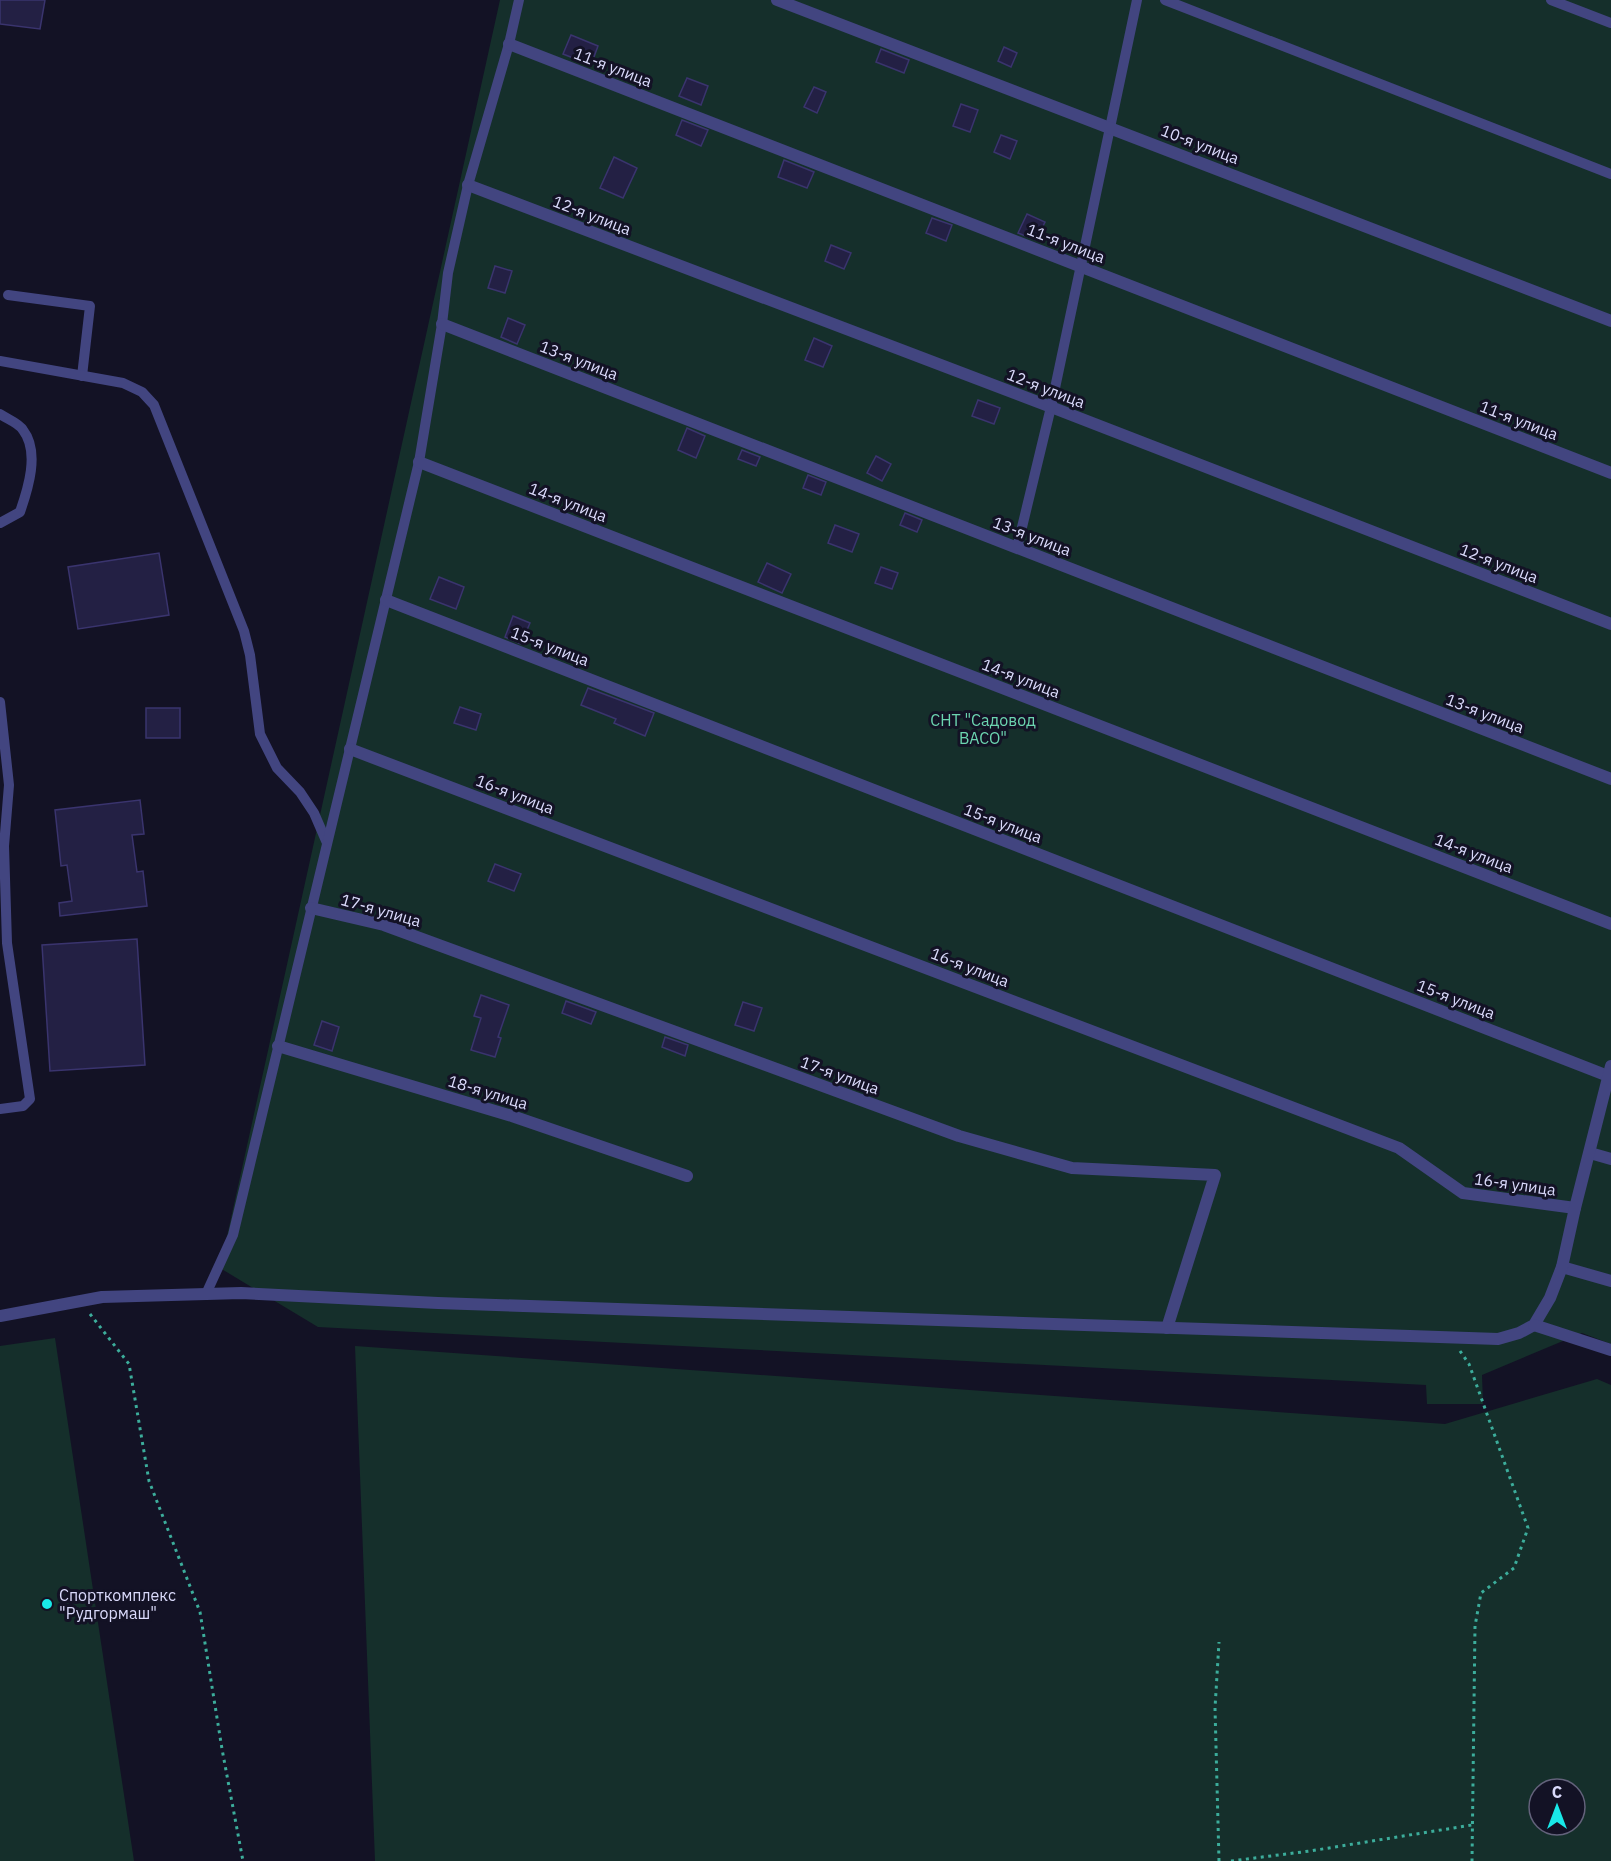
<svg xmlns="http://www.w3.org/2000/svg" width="1611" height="1861" viewBox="0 0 1611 1861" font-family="'IBM Plex Sans',sans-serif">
<rect width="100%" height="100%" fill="#131225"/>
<g fill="#152f2b" fill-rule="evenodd">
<path d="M500 0H1611V1344L1582 1333 1482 1375 1483 1404H1427L1426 1385 318 1327 220 1268Z"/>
<path d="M55 1338 134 1861H0V1346Z"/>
<path d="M355 1346 1445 1424 1597 1379 1611 1385V1861H375ZM1539 1789H1575V1825H1539Z"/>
</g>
<g fill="#232044" stroke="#3a346e" stroke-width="1.5">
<path d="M0 0H45L40 29 0 24Z"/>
<path d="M571 35 598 46 591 65 563 54Z"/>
<path d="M1004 47 1017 53 1011 67 998 61Z"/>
<path d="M881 49 909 60 904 73 876 62Z"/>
<path d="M687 78 708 86 701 105 679 96Z"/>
<path d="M814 87 826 92 817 113 804 107Z"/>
<path d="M961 104 978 110 970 132 953 126Z"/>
<path d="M682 120 708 130 701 146 676 135Z"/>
<path d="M1001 135 1017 141 1010 159 994 152Z"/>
<path d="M614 157 637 168 623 198 600 188Z"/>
<path d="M784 160 814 172 807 188 778 177Z"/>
<path d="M1027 214 1045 222 1036 240 1018 233Z"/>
<path d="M932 218 952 225 946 241 926 233Z"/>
<path d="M831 245 851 253 844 269 825 261Z"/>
<path d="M495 266 512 271 505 293 488 288Z"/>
<path d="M508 318 525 325 517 344 501 337Z"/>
<path d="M814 338 832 346 823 367 805 360Z"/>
<path d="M978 400 1000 408 994 424 972 416Z"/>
<path d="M687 428 705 436 696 458 678 450Z"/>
<path d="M742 450 760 457 756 466 738 459Z"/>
<path d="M876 456 891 464 882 481 867 473Z"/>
<path d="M808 475 826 482 821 495 803 488Z"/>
<path d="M905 513 922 520 917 532 900 525Z"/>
<path d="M835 525 859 534 852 552 828 543Z"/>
<path d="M159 553 169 615 78 629 68 567Z"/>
<path d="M767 563 791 574 782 593 758 582Z"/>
<path d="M881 567 898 573 892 589 875 583Z"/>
<path d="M439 577 464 587 456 609 430 599Z"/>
<path d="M513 616 530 623 521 644 505 637Z"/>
<path d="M588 688 654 713 645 736 614 723 616 719 581 705Z"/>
<path d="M460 707 481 714 476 730 454 723Z"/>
<rect x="146" y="708" width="34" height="30"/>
<path d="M140 800 144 834 132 835 137 872 143 871 147 906 60 916 59 903 72 901 67 865 61 866 55 810Z"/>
<path d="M495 864 521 874 514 891 488 881Z"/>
<path d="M137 939 145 1065 50 1071 42 945Z"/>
<path d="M481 995 509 1005 498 1037 501 1038 495 1057 471 1050 481 1018 474 1016Z"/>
<path d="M566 1001 596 1012 591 1024 562 1013Z"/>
<path d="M743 1002 762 1008 754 1031 735 1025Z"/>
<path d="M322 1021 339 1027 332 1051 314 1045Z"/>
<path d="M665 1037 688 1045 685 1056 662 1047Z"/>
</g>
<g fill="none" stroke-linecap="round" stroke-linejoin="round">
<g stroke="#3cad9b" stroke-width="3" stroke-dasharray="3 4.5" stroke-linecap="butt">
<path d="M90 1314 129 1364 149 1481 200 1612 222 1749 243 1861"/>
<path d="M1460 1351 1469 1364 1528 1528 1514 1568 1481 1593 1475 1626 1472 1861"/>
<path d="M1219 1861 1215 1708 1219 1642"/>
<path d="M1231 1861 1310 1851 1472 1825"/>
</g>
<g stroke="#424580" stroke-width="10">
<path d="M1165 0 1611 174"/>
<path d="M1551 0 1611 23"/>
<path d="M8 295 90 306 82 376"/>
<path d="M0 361 123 383 142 392 154 405 244 631 250 655 260 734 277 768 300 792 314 813 327 843"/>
<path d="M0 414C7 419 19 423 23 430 40 452 28 489 20 512L0 523"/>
<path d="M1017 548 1051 407 1137 0"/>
<path d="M0 702 9 785 4 846 7 943 30 1099 23 1106 0 1109"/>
<path d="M206 1294 233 1235 419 462 442 324 448 273 468 185 509 44 519 0"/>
</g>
<g stroke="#424580" stroke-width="12">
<path d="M777 0 1611 321"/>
<path d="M509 44 1611 473"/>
<path d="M468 185 1051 407 1611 624"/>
<path d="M442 324 1611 779"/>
<path d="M419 462 1611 924"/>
<path d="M386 600 1608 1076"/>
<path d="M350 749 1399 1148 1463 1193 1575 1208"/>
<path d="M311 908 384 925 959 1136 1072 1168 1215 1175 1167 1328"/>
<path d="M278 1046 512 1116 687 1176"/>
<path d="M1590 1153 1611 1159"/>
<path d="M1562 1267 1611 1281"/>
<path d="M0 1316 102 1297 241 1293 438 1303 1498 1339 1519 1333 1534 1325 1550 1298 1562 1267 1575 1208 1611 1066"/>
<path d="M1534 1325 1611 1350"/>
</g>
</g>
<circle fill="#19e8e8" stroke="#131225" stroke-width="2" cx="47" cy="1604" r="6"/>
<g text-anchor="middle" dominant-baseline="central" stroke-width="6" stroke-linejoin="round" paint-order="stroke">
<g font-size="16" fill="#dadafb" stroke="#131225">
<text transform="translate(613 67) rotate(21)">11-я улица</text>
<text transform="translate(1200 144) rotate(21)">10-я улица</text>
<text transform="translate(592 215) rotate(21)">12-я улица</text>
<text transform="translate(1066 243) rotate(21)">11-я улица</text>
<text transform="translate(579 360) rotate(21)">13-я улица</text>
<text transform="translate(1046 388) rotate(21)">12-я улица</text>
<text transform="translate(1519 420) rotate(21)">11-я улица</text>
<text transform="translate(568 502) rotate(21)">14-я улица</text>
<text transform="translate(1032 536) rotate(21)">13-я улица</text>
<text transform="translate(1499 563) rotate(21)">12-я улица</text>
<text transform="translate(550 646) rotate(21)">15-я улица</text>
<text transform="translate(1021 678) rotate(21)">14-я улица</text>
<text transform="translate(1485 713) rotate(21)">13-я улица</text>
<text transform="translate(515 794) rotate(21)">16-я улица</text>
<text transform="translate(1003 823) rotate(21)">15-я улица</text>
<text transform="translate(1474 853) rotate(21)">14-я улица</text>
<text transform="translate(381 910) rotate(16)">17-я улица</text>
<text transform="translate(970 967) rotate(21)">16-я улица</text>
<text transform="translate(1456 999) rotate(21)">15-я улица</text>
<text transform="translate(840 1075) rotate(20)">17-я улица</text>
<text transform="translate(488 1092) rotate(17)">18-я улица</text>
<text transform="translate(1515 1184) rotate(8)">16-я улица</text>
</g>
<g font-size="16" fill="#6cd5b0" stroke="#131225">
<text x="983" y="720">СНТ "Садовод<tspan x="983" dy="18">ВАСО"</tspan></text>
</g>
<g font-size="16" fill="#dadafb" stroke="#131225" text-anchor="start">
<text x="59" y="1595">Спорткомплекс<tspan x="59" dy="18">"Рудгормаш"</tspan></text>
</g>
</g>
<g transform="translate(1557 1807)"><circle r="28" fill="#131225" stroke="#63627b" stroke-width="1.5"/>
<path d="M0-4.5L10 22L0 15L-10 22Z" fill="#19e8e8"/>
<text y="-9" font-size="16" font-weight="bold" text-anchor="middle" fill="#dadafb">С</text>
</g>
</svg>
